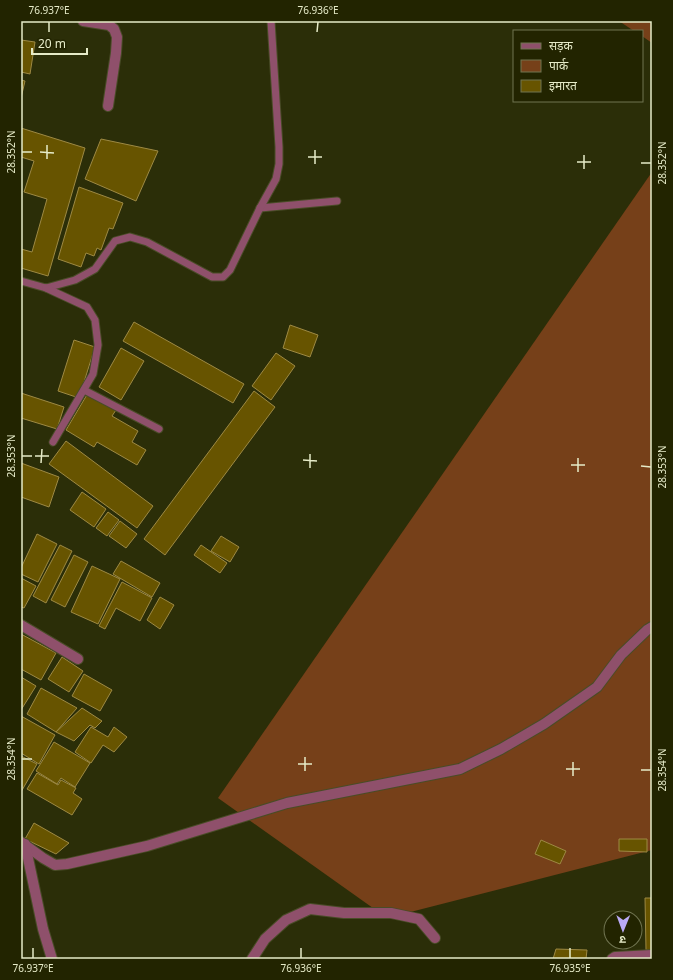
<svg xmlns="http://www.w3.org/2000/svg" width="673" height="980" viewBox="0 0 673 980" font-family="'Noto Sans','Noto Sans Devanagari',sans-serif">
<rect width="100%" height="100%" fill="#2b2e08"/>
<g fill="#764019">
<path d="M619 21H652V43L642 36V31H634Z"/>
<path d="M652 172V850L387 918 218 798Z"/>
</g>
<g fill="#675400" stroke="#9d8943">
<path d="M21 40 35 42 30 74 21 72Z"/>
<path d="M21 80 25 81 21 98Z"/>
<path d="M21 128 85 148 48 276 21 268V249L32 252 47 199 24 192 34 161 21 157Z"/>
<path d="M101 139 158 151 136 201 85 179Z"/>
<path d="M79 187 123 203 113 229 109 228 101 250 97 248 94 256 86 253 81 267 58 259Z"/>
<path d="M134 322 244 384 233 403 123 341Z"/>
<path d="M290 325 318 335 310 357 283 348Z"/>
<path d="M74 340 95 347 79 398 58 391Z"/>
<path d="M121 348 144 361 121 400 99 387Z"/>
<path d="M276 353 295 366 271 400 252 386Z"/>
<path d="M254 391 275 407 165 555 144 539Z"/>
<path d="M21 393 64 407 57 429 21 418Z"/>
<path d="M88 393 116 410 112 416 138 431 132 442 146 450 137 465 97 442 94 447 66 430Z"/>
<path d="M66 441 153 506 137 528 49 464Z"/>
<path d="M21 463 59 477 49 507 21 497Z"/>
<path d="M82 492 106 509 94 527 70 510Z"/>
<path d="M108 512 119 520 107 536 96 528Z"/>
<path d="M120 521 137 534 126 548 109 536Z"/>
<path d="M37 534 57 544 38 582 21 574V568Z"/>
<path d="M221 536 239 547 230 562 211 551Z"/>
<path d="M60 545 72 551 46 603 33 596Z"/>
<path d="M201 545 227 563 220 573 194 555Z"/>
<path d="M74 555 88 562 65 607 51 600Z"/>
<path d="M121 561 160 583 152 597 113 574Z"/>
<path d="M92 566 120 579 98 624 71 612Z"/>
<path d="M21 578 36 586 24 608 21 607Z"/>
<path d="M122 582 152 598 140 621 116 608 105 629 99 626Z"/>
<path d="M160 597 174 605 160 629 147 620Z"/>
<path d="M21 634 56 653 41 680 21 669Z"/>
<path d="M62 657 83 671 69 692 48 679Z"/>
<path d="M84 674 112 690 100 711 72 696Z"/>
<path d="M21 677 36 686 21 710Z"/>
<path d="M41 688 77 708 56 732 27 714Z"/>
<path d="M82 708 102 721 95 728 90 725 74 741 56 732Z"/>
<path d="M21 716 55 735 39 764 21 753Z"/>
<path d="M91 727 108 737 114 727 127 737 114 752 103 745 91 763 75 752Z"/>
<path d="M54 742 90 763 75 787 61 778 57 784 36 771Z"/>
<path d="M21 756 37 764 21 792Z"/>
<path d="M37 773 58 785 61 780 76 788 73 793 82 799 72 815 27 789Z"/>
<path d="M34 823 69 843 56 854 25 839Z"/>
<path d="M619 839H647V852L619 851Z"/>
<path d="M541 840 566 851 560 864 535 854Z"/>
<path d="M645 898H652V950H646Z"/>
<path d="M556 949 587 950 586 959H553Z"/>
</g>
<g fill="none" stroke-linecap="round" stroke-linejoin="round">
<defs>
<g id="service">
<path d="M260 208 337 201"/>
<path d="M21 281 46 288 75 280 95 269 115 241 130 237 147 242 212 277H223L230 270 260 208 276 179 279 164V147L271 21"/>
<path d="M46 288 87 307 95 320 98 345 93 374 53 442"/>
<path d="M84 390 159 429"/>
</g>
<g id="minor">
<path d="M83 21 109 25 114 29 117 37 116 53 108 106"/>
<path d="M21 625 78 659"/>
<path d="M21 842 43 858 55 865 67 864 147 846 287 803 460 769 501 749 544 724 597 687 621 655 647 630 652 627"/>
<path d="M25 844 43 929 52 959"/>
<path d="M252 959 265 939 286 920 310 909 344 913H391L419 919 435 938"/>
<path d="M612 959 615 957 652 955"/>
</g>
</defs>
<use href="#service" stroke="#494c27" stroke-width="9"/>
<use href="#minor" stroke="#494c27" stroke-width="12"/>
<use href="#service" stroke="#8f506b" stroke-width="7"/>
<use href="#minor" stroke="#8f506b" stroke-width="10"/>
</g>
<path fill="none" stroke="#e6ebc8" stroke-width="1.5" d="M49 32V22M317 32 318 22M22 152H32M40 152 54 153M308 157H322M47 159V145M577 162H591M641 163H651M315 164V150M584 169V155M22 456H32M35 456H49M303 460 317 461M41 463 42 449M571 465H585M641 466 651 467M310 468V454M578 472V458M22 759H32M298 764H312M566 769H580M641 770H651M305 771V757M573 776V762M33 958V948M301 958V948M570 958V948"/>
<rect width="673" height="980" fill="none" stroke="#222400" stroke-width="44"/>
<rect x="513" y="30" width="130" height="72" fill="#222400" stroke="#707450"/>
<rect x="521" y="43" width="20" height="6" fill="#8f506b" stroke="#707450"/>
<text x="549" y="50" font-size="12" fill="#e6ebc8">सड़क</text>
<rect x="521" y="60" width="20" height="12" fill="#764019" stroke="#707450"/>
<text x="549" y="70" font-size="12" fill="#e6ebc8">पार्क</text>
<rect x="521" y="80" width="20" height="12" fill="#675400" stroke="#707450"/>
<text x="549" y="90" font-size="12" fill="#e6ebc8">इमारत</text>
<g transform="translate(623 930) rotate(181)"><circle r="19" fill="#222400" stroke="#707450"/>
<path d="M0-3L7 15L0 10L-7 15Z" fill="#baaaf6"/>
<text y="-6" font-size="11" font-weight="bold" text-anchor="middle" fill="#e6ebc8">उ</text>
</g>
<path d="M32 48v6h55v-6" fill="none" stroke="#e6ebc8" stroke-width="2"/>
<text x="38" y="48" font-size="12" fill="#e6ebc8" stroke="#222400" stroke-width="3" paint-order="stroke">20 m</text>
<rect x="22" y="22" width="629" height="936" fill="none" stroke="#e6ebc8" stroke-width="1.5"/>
<g font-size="10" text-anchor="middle" fill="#e6ebc8">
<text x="49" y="14">76.937°E</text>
<text x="318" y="14">76.936°E</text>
<text transform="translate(11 152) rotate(-90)" y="4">28.352°N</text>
<text transform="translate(662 163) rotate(-90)" y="4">28.352°N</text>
<text transform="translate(11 456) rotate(-90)" y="4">28.353°N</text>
<text transform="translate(662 467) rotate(-90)" y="4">28.353°N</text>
<text transform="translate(11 759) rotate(-90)" y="4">28.354°N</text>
<text transform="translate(662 770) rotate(-90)" y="4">28.354°N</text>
<text x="33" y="972">76.937°E</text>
<text x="301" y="972">76.936°E</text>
<text x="570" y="972">76.935°E</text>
</g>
</svg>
